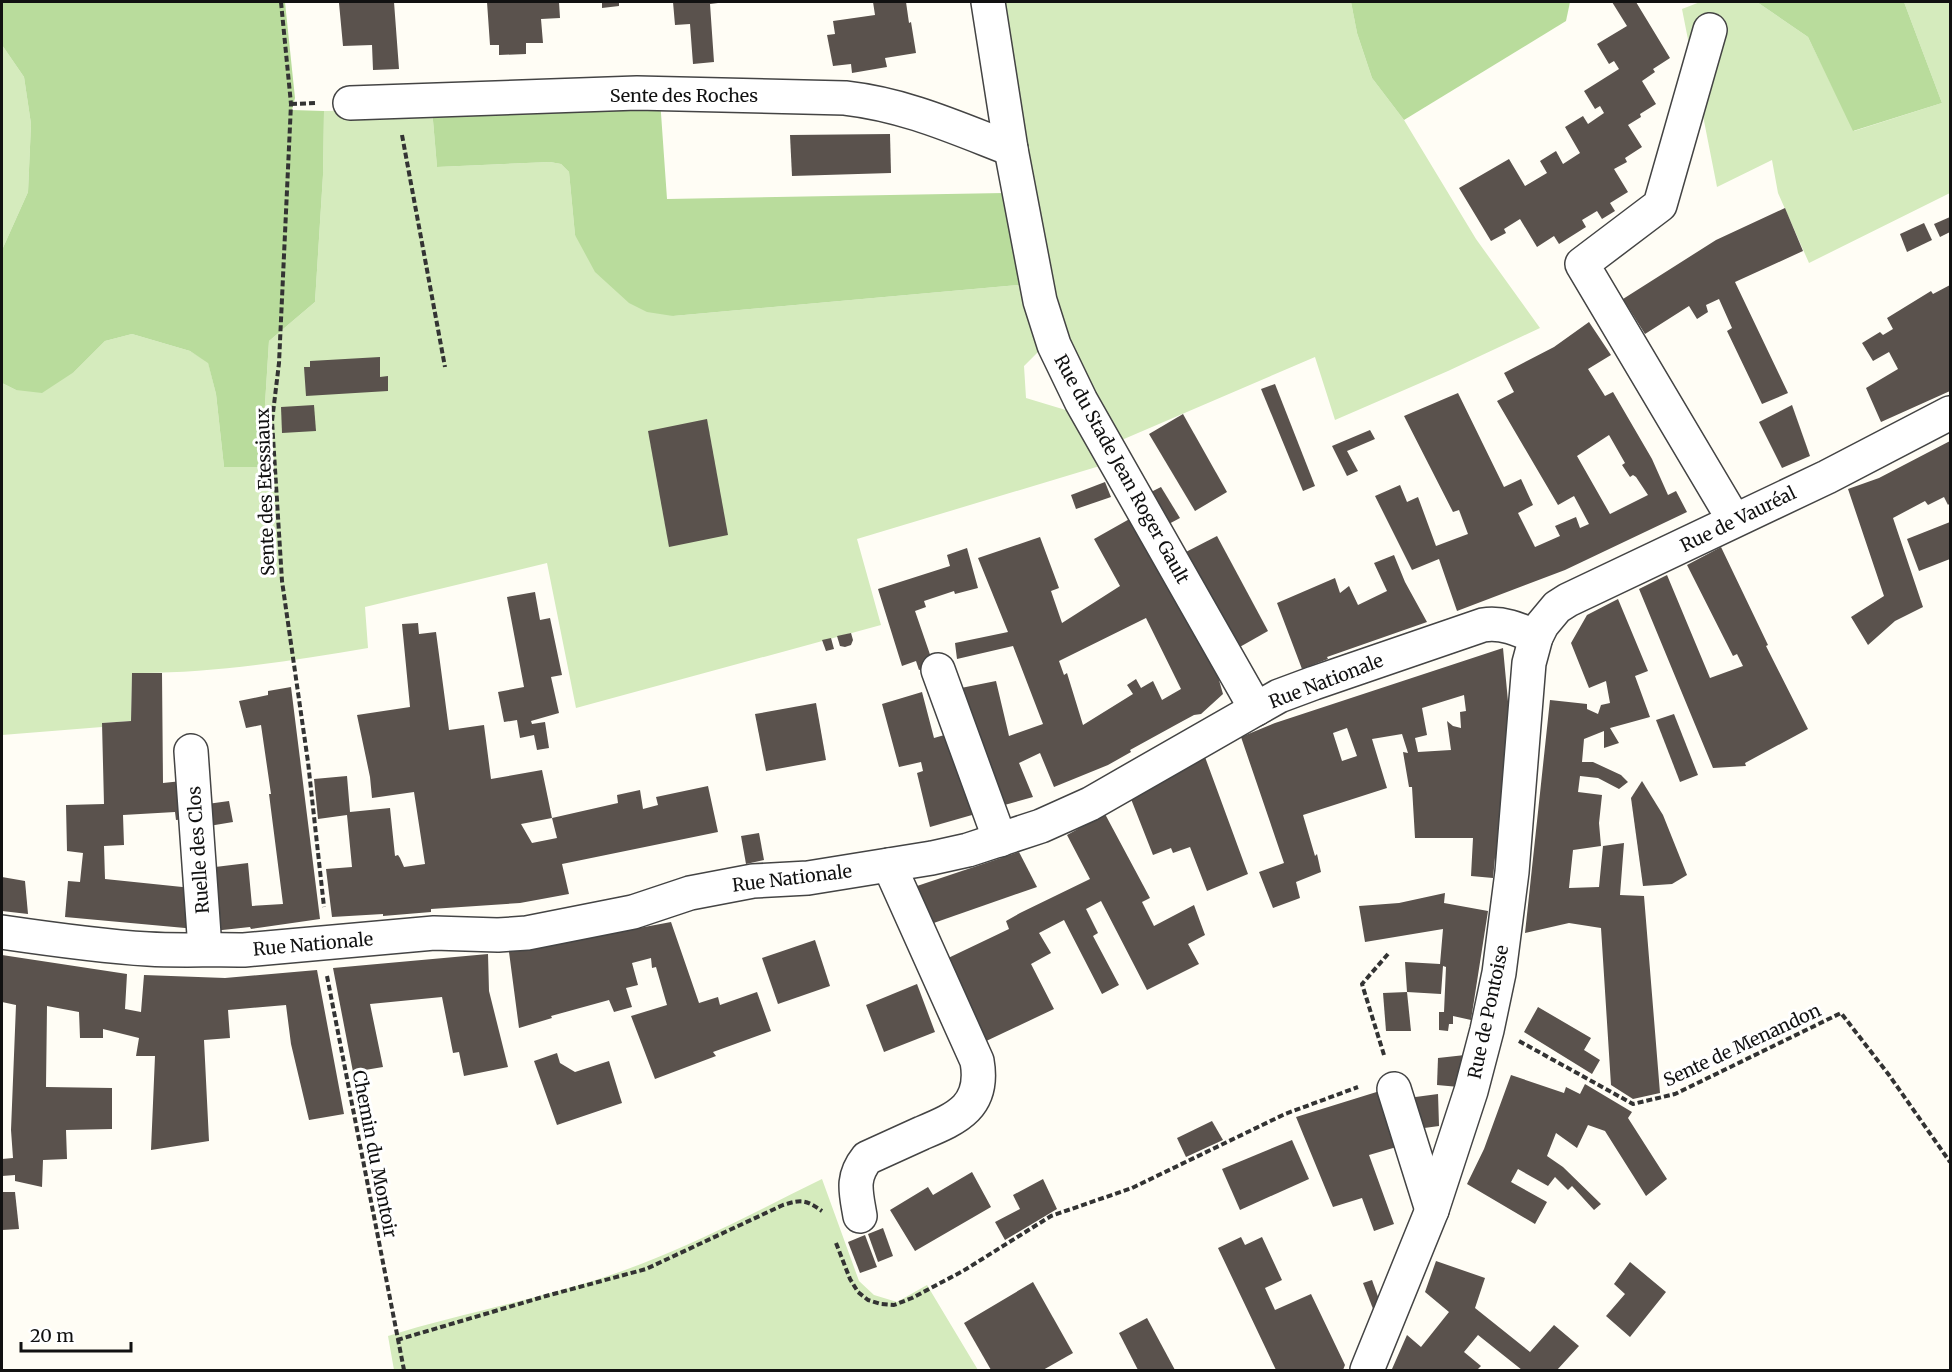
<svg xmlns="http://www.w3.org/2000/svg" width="1952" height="1372" viewBox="0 0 1952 1372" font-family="Merriweather,serif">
<rect width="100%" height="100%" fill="#fffdf5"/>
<g fill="#d5ebbd">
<path d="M1004 2H1351L1357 33 1372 78 1404 120 1476 239 1540 328 1448 371 1335 420 1315 357 1117 442 1057 317 1044 264Z"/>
<path d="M1700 2H1757L1808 37 1854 131 1942 103 1904 2H1950V193L1809 263 1778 193 1772 160 1717 187 1682 9Z"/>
<path d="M2 45 24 77 31 124 28 192 2 250Z"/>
<path d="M432 109 437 167 550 162 561 164 569 172 575 235 673 316 1019 285 1039 351 1024 366 1026 398 1069 411 1103 465 857 539 881 625 576 708 547 563 365 607 368 648C291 661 211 674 132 673L131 721 102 723V727L2 735V383L16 390 74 372 105 341 132 334 190 351 208 362 216 394 224 467H270L264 420 269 341 315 302 323 175 324 111Z"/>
<path d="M822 1179 859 1281 874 1295 897 1302 927 1285 978 1370H394L388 1336C471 1310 560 1296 641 1264 703 1240 763 1208 822 1179Z"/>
</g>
<g fill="#b9dc9c">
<path d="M2 2H285L295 98 292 110 324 111 323 175 315 302 269 341 264 420 270 467H224L216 394 208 363 190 351 132 334 105 341 74 372 42 393 16 390 2 383V250L28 192 31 124 24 77 2 45Z"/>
<path d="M1351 2H1570L1566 21 1404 120 1372 78 1357 33Z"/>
<path d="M1757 2H1904L1942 103 1853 131 1808 37Z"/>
<path d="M660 99 667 199 1004 193 1019 285 673 316 647 312 629 303 595 272 575 235 569 172 561 164 550 162 437 167 432 109Z"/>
</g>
<g fill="#5a524d" fill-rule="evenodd">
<path d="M394 2 399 69 373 70 372 45 343 46 339 3Z"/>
<path d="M487 2H559L560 18 541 19 543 43H526V54L499 55V45H490Z"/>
<path d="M602 2H619V6L602 8Z"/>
<path d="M673 2H718V3L710 4 714 62 693 64 690 24 675 25Z"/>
<path d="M873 2H906L909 23 911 22 916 53 885 58 887 67 852 73 851 64 833 66 827 35 835 34 833 21 875 15Z"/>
<path d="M1612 2H1636L1670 58 1653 69 1655 72 1642 81 1656 104 1640 114 1641 117 1628 125 1642 147 1625 158 1627 162 1614 169 1628 192 1610 203 1615 211 1602 219 1597 211 1582 220 1586 227 1559 244 1554 236 1537 247 1520 219 1504 229 1506 233 1491 241 1459 188 1509 159 1525 186 1547 173 1540 161 1556 151 1563 164 1580 153 1565 127 1583 116 1588 124 1604 113 1600 106 1595 109 1584 91 1619 69 1614 61 1609 64 1597 44 1627 26Z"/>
<path d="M890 134 891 173 792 176 790 135Z"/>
<path d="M1785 208 1803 251 1735 282 1788 393 1762 404 1727 331 1732 328 1719 299 1706 305 1708 312 1697 319 1689 306 1645 334 1623 299 1716 240Z"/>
<path d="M1950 217V232L1940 237 1934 224Z"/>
<path d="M1924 223 1932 240 1907 252 1900 234Z"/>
<path d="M1950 285V391L1881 422 1866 388 1898 369 1889 352 1873 361 1862 343 1880 332 1883 335 1893 329 1887 318 1931 291 1933 294Z"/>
<path d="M1589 322 1611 355 1588 369 1605 396 1613 392 1652 459 1668 495 1676 491 1687 512 1565 570 1457 611 1439 559 1412 570 1375 496 1400 485 1407 502 1418 497 1436 546 1468 534 1459 510 1453 512 1404 416 1458 393 1504 487 1521 479 1533 505 1518 513 1535 547 1560 536 1555 526 1576 517 1580 528 1589 524 1574 496 1558 505 1497 401 1514 392 1504 373 1554 347ZM1609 435 1625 463 1622 465 1630 477 1633 475 1636 477 1648 495 1610 514 1577 456Z"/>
<path d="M380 357V377L388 376V391L306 396 304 367H310V361Z"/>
<path d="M1275 384 1315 486 1303 491 1261 389Z"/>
<path d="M314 405 316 431 282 433 281 407Z"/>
<path d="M1792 405 1810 456 1782 468 1759 422Z"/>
<path d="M1183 414 1227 492 1195 511 1149 434Z"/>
<path d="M707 419 728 535 669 547 648 431Z"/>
<path d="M1370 430 1375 439 1347 451 1358 471 1347 476 1332 446Z"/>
<path d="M1950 441V503L1948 505 1944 497 1928 505 1925 501 1893 518 1923 607 1895 621 1868 645 1851 617 1884 596 1848 489 1879 478Z"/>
<path d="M1105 482 1111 497 1076 509 1071 495Z"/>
<path d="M1161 487 1180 518 1165 526 1147 494Z"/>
<path d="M1133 517 1217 673 1223 694 1201 714 1194 715 1181 722 1130 750 1131 752 1108 765 1054 787 1040 753 1019 763 1033 797 1001 806 961 688 996 681 1009 736 1043 724 1013 646 957 659 955 643 1008 632 978 558 1040 537 1059 588 1051 591 1062 623 1120 586 1094 539ZM1146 618 1181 689 1162 700 1153 681 1141 688 1136 679 1127 685 1133 694 1083 725 1067 673 1064 675 1059 661Z"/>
<path d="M1950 522V559L1919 571 1907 539Z"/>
<path d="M1217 536 1268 631 1238 648 1182 554Z"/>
<path d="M1721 547 1768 645 1766 646 1808 729 1745 763 1746 766 1713 768 1639 589 1667 575 1710 678 1743 666 1737 654 1733 656 1687 565Z"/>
<path d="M967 548 978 588 955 594 954 591 924 601 926 607 915 611 934 666 919 670 916 661 902 666 878 589 950 566 947 555Z"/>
<path d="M1394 555 1405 582 1427 622 1327 657 1328 659 1302 669 1277 603 1335 578 1340 593 1349 586 1358 605 1387 591 1374 563Z"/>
<path d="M535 592 540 620 550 618 562 675 551 677 559 713 531 721 532 724 545 722 549 748 537 750 534 735 520 738 517 720 504 722 498 692 524 687 507 597Z"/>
<path d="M1618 599 1648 671 1635 676 1650 717 1610 728 1619 743 1604 748V731L1584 739 1582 762H1593L1621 775 1628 782 1619 789 1598 778 1580 776 1578 792 1602 795 1599 823 1601 846 1573 850 1569 888 1599 887 1603 846 1624 843 1620 895 1644 896 1660 1093 1633 1099 1611 1085 1601 928 1569 923 1525 933 1550 700 1587 704V709L1598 714 1601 705 1610 703 1606 681 1589 688 1571 643 1587 615Z"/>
<path d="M418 623 419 634 436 632 449 730 484 725 491 779 542 770 552 818 618 803 617 795 640 790 643 809 658 805 656 797 708 786 718 832 562 864 569 894 520 903 431 909V912L383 916V914L332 917 326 869 352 867 347 815 318 819 314 779 347 776 350 812 390 808 395 856 398 855 400 858 404 867 425 864 414 792 372 798 370 777 357 715 410 707 402 624ZM552 818 557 838 532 843 521 824Z"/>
<path d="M851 633 853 640 851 645 845 647 840 646 837 636Z"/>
<path d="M831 638 834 649 826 651 822 640Z"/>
<path d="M1503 648 1510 723 1502 858H1495L1493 878 1471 876 1473 838H1415L1412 787H1409L1403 752 1408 753 1402 734 1372 739 1387 788 1303 815 1315 856 1317 854 1321 872 1296 882 1300 898 1273 908 1259 872 1284 863 1241 737 1275 723ZM1464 695 1466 711 1460 712 1461 728 1453 726 1447 721 1451 750 1418 752 1415 738 1427 735 1422 708ZM1347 728 1357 756 1342 761 1333 733Z"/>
<path d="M132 673H162L163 783 182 781 186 819 176 820 175 812 123 815 124 845 104 846 105 879 192 888 196 929 65 917 68 881 80 882 83 853 67 851 66 805 104 804 102 723 131 721Z"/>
<path d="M291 687 320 919 251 929 250 927 213 931 207 868 248 863 252 906 283 904 269 794H271L261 725 246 728 239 701 268 695V691Z"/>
<path d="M922 692 934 738 948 734 979 813 930 827 917 773 923 771 921 762 899 767 882 704Z"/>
<path d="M816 703 826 760 766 771 755 714Z"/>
<path d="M1674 714 1698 775 1680 782 1656 720Z"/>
<path d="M1205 757 1248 874 1207 891 1190 847 1173 853 1171 848 1153 855 1131 799Z"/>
<path d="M1642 781 1663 815 1687 875 1672 884 1643 886 1631 798Z"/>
<path d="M229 801 233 822 203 827 200 805Z"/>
<path d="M1105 814 1150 898 1142 902 1154 926 1194 905 1205 935 1188 944 1199 964 1147 990 1101 901 1086 909 1098 933 1093 936 1119 985 1102 994 1064 920 1039 933 1051 953 1031 964 1054 1009 982 1043 944 960 1009 929 1006 921 1020 913 1090 879 1067 835Z"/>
<path d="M759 833 764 860 746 864 741 836Z"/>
<path d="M1019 852 1037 887 928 925 911 888Z"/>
<path d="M2 877 25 881 28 914 2 911Z"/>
<path d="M1445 893 1444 903 1488 911 1471 1020 1453 1016V1024H1449L1448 1031 1439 1030V1012H1444L1446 967 1443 966 1441 994 1407 992 1405 962 1440 964 1443 929 1365 942 1359 906 1399 903Z"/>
<path d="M671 922 699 1003 718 997 720 1005 757 992 771 1031 713 1052 716 1056 655 1079 631 1016 667 1005 656 967 652 968 651 958 632 963 638 985 626 988 632 1007 614 1012 609 1000 551 1016 552 1018 519 1028 509 952 588 937 623 927V931Z"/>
<path d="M815 940 830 986 778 1004 762 958Z"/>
<path d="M488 954 489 991 508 1067 464 1076 459 1052 453 1053 442 997 370 1004 383 1067 353 1072 333 968Z"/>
<path d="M2 955 127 974 125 1009 141 1012 144 975 225 978 317 970 344 1114 309 1120 291 1044 286 1005 228 1010 230 1038 204 1040 209 1141 151 1150 155 1056H136L139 1038 103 1029V1038H80L79 1012 47 1006 46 1087 112 1088V1129L66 1130 67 1159 43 1160 42 1187 15 1181V1175L2 1176V1159L13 1158 11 1130 16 1005 2 1002Z"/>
<path d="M917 984 935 1032 884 1052 866 1005Z"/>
<path d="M1407 992 1411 1031H1386L1383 993Z"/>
<path d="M1538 1007 1591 1038 1584 1050 1600 1060 1592 1074 1524 1032Z"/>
<path d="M557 1053 560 1063 575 1072 609 1061 622 1103 557 1125 534 1061Z"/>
<path d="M1465 1055 1459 1087 1437 1085 1438 1058Z"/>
<path d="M1511 1075 1564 1093 1566 1087 1580 1094 1585 1084 1632 1112 1628 1118 1667 1179 1646 1196 1605 1131 1588 1125 1577 1148 1556 1133 1547 1156 1563 1167 1601 1204 1594 1210 1572 1186 1568 1190 1555 1177 1548 1186 1518 1169 1511 1182 1547 1202 1535 1224 1467 1184 1484 1149Z"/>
<path d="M1383 1090 1400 1146 1369 1155 1394 1224 1374 1231 1362 1198 1333 1207 1296 1117Z"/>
<path d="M1438 1094 1439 1126 1417 1129 1408 1098Z"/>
<path d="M1212 1121 1223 1140 1186 1157 1177 1138Z"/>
<path d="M1292 1140 1309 1179 1240 1210 1222 1169Z"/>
<path d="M972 1172 991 1207 915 1251 890 1210 928 1187 933 1195Z"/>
<path d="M1043 1179 1057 1209 1005 1240 995 1222 1020 1209 1013 1195Z"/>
<path d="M2 1192H15L19 1229 2 1230Z"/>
<path d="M883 1228 893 1256 878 1262 868 1234Z"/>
<path d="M865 1235 877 1267 860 1273 848 1242Z"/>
<path d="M1241 1237 1245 1245 1262 1237 1282 1280 1265 1288 1275 1310 1311 1294 1345 1365 1343 1370H1276L1218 1248Z"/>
<path d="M1436 1261 1485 1278 1475 1308 1530 1352 1554 1325 1579 1346 1557 1370H1522L1478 1335 1464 1352 1481 1366 1477 1370H1394L1392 1369 1407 1335 1421 1347 1449 1312 1425 1292Z"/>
<path d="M1630 1262 1666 1292 1630 1337 1606 1316 1625 1294 1614 1284Z"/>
<path d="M1372 1280 1380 1302 1375 1314 1363 1283Z"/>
<path d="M1033 1282 1073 1353 1043 1370H991L964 1323Z"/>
<path d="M1147 1318 1175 1370H1138L1119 1333Z"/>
</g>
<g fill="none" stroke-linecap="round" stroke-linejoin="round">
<defs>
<g id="minor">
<path d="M988 2 1011 149 1040 301 1054 345 1081 401 1256 709"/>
<path d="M1710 30 1660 205 1582 264 1734 520"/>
<path d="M350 103 637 93 845 98C906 105 954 127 1011 149"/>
<path d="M938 670 1000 840"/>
<path d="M191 751 205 949"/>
<path d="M2 932C50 939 99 946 148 949 179 951 212 949 244 950L434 933 498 935 527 933 633 912 690 893 753 881 808 878 932 858 968 850 1041 826 1090 804 1256 709 1279 696 1314 683 1483 625C1502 622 1518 629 1536 637"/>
<path d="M1394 1089 1432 1210"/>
<path d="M860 1216C856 1192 851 1178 867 1158 885 1150 904 1141 922 1133 958 1118 985 1106 977 1061L889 865"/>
<path d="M1367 1370 1432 1210 1471 1091 1487 1030 1499 973 1512 872 1529 663 1536 637 1542 625 1557 607 1568 600 1827 477 1950 413"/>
</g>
</defs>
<use href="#minor" stroke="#444" stroke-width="36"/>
<g stroke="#333" stroke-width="4" stroke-dasharray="6 3" stroke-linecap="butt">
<path d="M281 2 291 104 279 363 272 421 282 581 308 762 324 907"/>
<path d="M291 104 317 103"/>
<path d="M402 135 445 367"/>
<path d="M327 976 404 1370"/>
<path d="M1519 1041 1633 1104 1675 1094 1841 1013 1889 1075 1950 1162"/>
<path d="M1384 1055 1362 984 1388 954"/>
<path d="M836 1243 850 1279 858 1292 868 1300 881 1304 894 1305 912 1298 963 1271 1051 1216 1132 1188 1285 1114 1358 1087"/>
<path d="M397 1340 546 1296 646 1269 783 1205C802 1199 806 1200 822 1211"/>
</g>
<use href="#minor" stroke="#fff" stroke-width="33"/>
</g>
<g text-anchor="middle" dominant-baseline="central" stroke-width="6" stroke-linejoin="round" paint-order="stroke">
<g font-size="18" fill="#111" stroke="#fff">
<text x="684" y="95">Sente des Roches</text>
<text transform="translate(1122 469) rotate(61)">Rue du Stade Jean Roger Gault</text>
<text transform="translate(265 492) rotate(-92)">Sente des Etessiaux</text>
<text transform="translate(1738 519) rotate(-26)">Rue de Vauréal</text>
<text transform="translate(1326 681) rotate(-21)">Rue Nationale</text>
<text transform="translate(198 850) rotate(-94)">Ruelle des Clos</text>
<text transform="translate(792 878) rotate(-7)">Rue Nationale</text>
<text transform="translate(313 944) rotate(-5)">Rue Nationale</text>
<text transform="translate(1488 1012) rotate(-78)">Rue de Pontoise</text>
<text transform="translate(1742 1045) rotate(-25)">Sente de Menandon</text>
<text transform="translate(375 1154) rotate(79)">Chemin du Montoir</text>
</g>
</g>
<rect width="1952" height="1372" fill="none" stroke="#111111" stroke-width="6"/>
<path d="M21 1342v9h110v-9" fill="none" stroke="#111111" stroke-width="3"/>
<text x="30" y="1342" font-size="18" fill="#111111" stroke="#ffffff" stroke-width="4.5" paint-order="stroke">20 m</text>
</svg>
